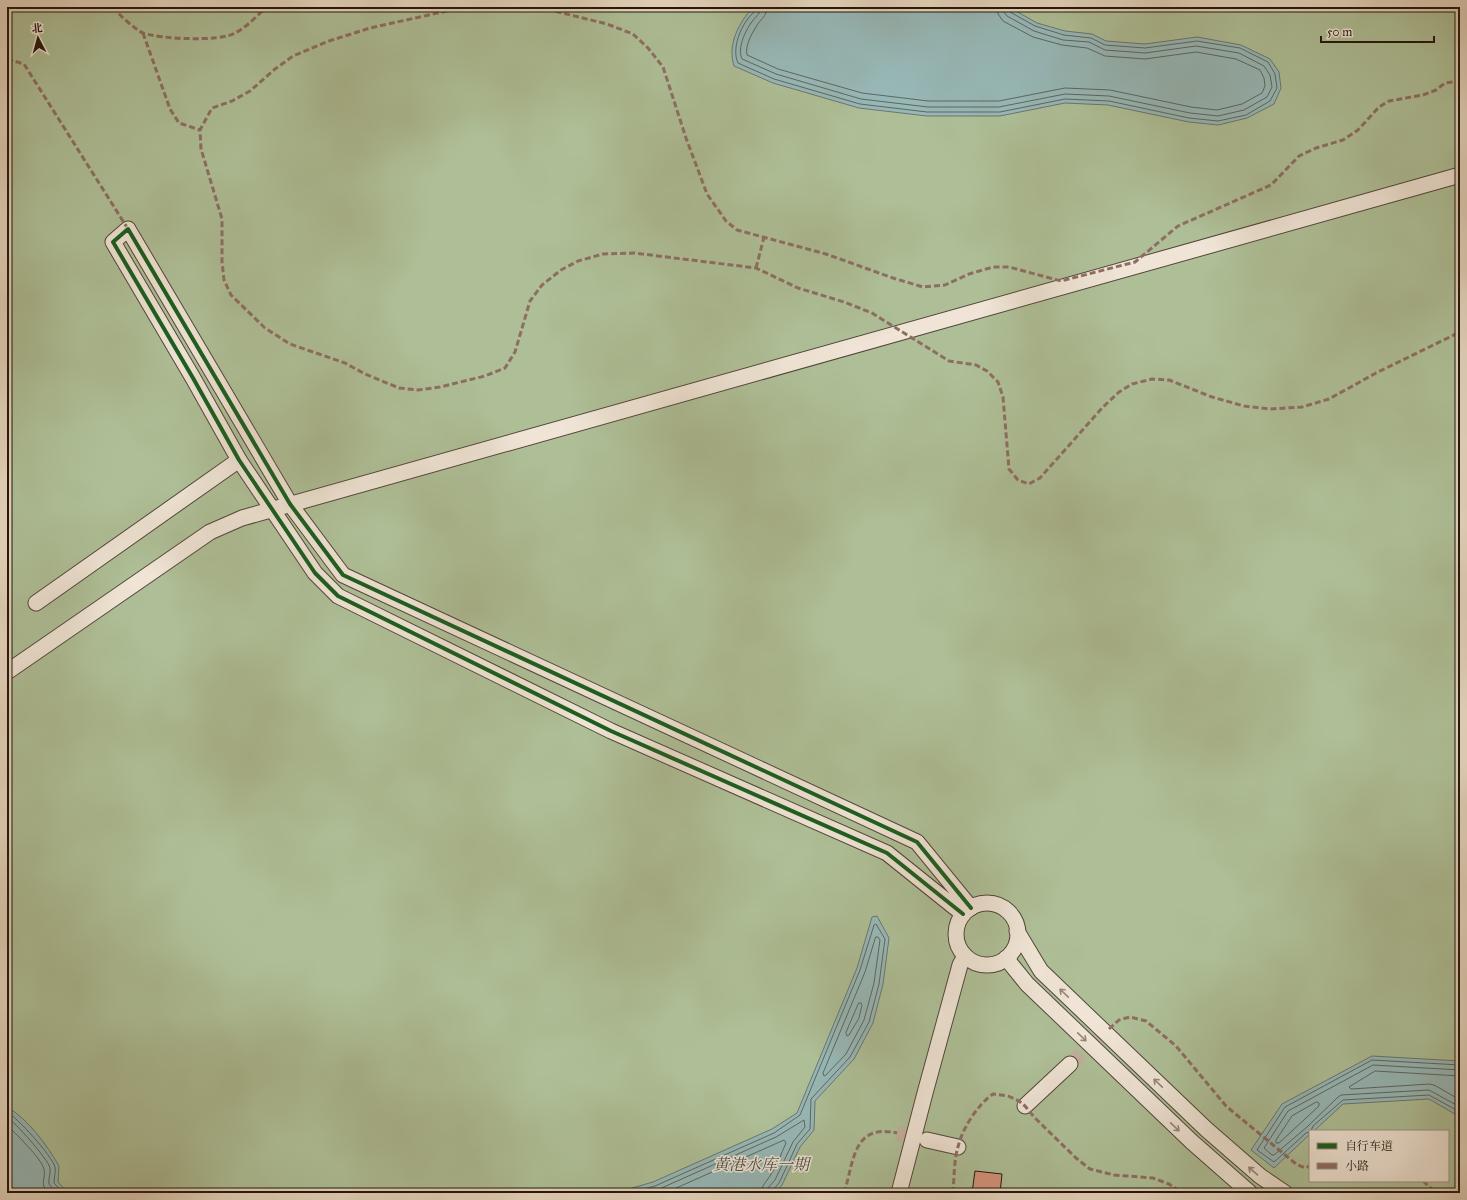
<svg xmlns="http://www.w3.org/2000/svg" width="1467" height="1200" viewBox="0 0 1467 1200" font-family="'IM FELL Great Primer','Noto Serif SC',serif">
<rect width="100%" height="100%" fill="#e6d6bf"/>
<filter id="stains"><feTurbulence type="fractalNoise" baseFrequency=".005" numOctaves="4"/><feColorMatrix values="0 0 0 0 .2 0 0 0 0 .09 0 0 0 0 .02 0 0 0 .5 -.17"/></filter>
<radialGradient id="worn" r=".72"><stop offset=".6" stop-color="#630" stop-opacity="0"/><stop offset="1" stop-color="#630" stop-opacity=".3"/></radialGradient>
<path fill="#aebf97" stroke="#686a52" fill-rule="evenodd" d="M7 7H1460V1193H7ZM1310 1131H1448V1181H1310Z"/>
<g fill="#97b8b7" stroke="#687773">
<path d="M753 7H1009L1037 23 1065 31 1092 34 1106 41 1145 44 1197 37 1241 45 1270 59 1279 72 1281 88 1274 104 1247 118 1218 125 1189 122 1108 105 1065 103 1000 116H927L859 108 773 83 734 66C727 44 739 23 753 7Z"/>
<path d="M877 916 889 938 883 984 873 1023 854 1059 815 1101 814 1130 800 1147 782 1185 775 1193H615L653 1182 772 1129 797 1113 857 968 872 917Z"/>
<path d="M1372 1056 1460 1061V1117L1429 1099 1343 1104 1314 1131H1310V1134L1274 1168 1251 1150 1282 1104Z"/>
<path d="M7 1107C28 1119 47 1145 59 1166L58 1182 66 1191 74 1193H7Z"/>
</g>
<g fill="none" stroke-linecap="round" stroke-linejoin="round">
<g stroke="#5c6762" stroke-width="1">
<path d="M756 7C755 13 750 15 747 20 739 31 732 50 738 63L774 79 860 104 927 112H1000L1065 99 1109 101 1189 118 1218 121 1246 115 1270 101 1277 88 1275 74 1268 62 1240 48 1197 41 1145 48 1105 45 1091 38 1064 35 1035 26 1010 12 1008 7"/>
<path d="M761 7C760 15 755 17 751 23 745 32 737 48 742 59L776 74 861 99 928 107H999L1065 94 1109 96 1190 113 1218 116 1244 110 1267 97 1272 87 1270 75 1264 66 1239 53 1196 46 1145 53 1105 50 1089 42 1063 40 1034 31 1007 16 1004 12 1003 7"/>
<path d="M767 7C767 17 760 19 756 27 751 35 745 46 747 55L778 69 862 93 928 101H999L1065 88 1110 90 1191 107 1217 110 1242 104 1262 93 1265 86 1264 78 1260 70 1236 59 1196 52 1145 59 1105 56 1087 48 1062 45 1033 37 1003 21 998 14 997 7"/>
<path d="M876 937H878L880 940 874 983 864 1020 846 1054 826 1075 824 1076 823 1073 865 972Z"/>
<path d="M859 1003H861L862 1005 859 1018 849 1035 847 1036 846 1033Z"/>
<path d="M1460 1070 1373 1065 1288 1111 1264 1148 1272 1155H1274L1307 1127 1337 1098 1341 1095 1429 1090 1460 1107"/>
<path d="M1460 1076 1375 1071 1349 1087 1351 1089 1430 1084 1436 1086 1460 1100"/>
<path d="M1317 1102 1319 1103V1106L1279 1143H1276V1140L1292 1116Z"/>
<path d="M7 1112C17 1117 52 1156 55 1167 56 1171 54 1178 54 1183L63 1193"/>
<path d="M7 1117C15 1122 48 1159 50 1168 51 1173 48 1179 49 1184L56 1193"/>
<path d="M7 1125C16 1134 41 1158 44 1169 46 1179 39 1183 48 1193"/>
<path d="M1311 1131 1313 1126 1343 1100 1429 1095 1460 1112"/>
<path d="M1310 1132 1306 1133 1274 1162 1257 1150 1285 1107 1372 1060 1460 1065"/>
<path d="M630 1193 655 1186 774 1133 800 1115 860 970 874 925 876 924 885 939 879 984 869 1022 850 1057 811 1099 810 1129 797 1144 787 1166 779 1183 773 1190 772 1193"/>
<path d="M648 1193 657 1190 776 1137 804 1120 805 1127 793 1142 775 1180 768 1188 767 1193"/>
<path d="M665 1193 784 1140 786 1143C781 1154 777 1166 770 1176 766 1182 762 1185 761 1193"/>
</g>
</g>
<path fill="#d5947c" stroke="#21160d" d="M975 1171 1002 1174 1000 1193H972Z"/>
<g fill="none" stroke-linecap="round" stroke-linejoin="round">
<g stroke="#bfb09b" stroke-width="15" stroke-dasharray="15 8" stroke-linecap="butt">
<path d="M1070 1064 1109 1029"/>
<path d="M897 1133 925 1140"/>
</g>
<defs>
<g id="minor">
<path d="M36 603 239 460"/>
<path d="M7 672 210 532 242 518 1460 175"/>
<circle cx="987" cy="934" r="31"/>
<path d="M963 914 887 853 611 731 338 596 315 573 239 460 193 378 113 242 128 229 290 504 343 575 917 842 971 908"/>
<path d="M1017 931 1041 971 1206 1129 1260 1176 1285 1193"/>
<path d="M1006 958 1027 984 1192 1142 1250 1193"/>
<path d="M1025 1106 1070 1064"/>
<path d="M927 1140 958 1147"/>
<path d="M899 1193 925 1093 960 965 965 956"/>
</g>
</defs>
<use href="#minor" stroke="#52463a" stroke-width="17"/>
<use href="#minor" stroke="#efe4d5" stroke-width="15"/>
<g stroke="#8d6e63" stroke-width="3" stroke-dasharray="6 3" stroke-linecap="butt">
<path d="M113 7C118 14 136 30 143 33 160 39 221 42 235 33 247 27 257 16 266 7"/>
<path d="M465 7 370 28 329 41 293 56 275 69 250 91 232 101 212 108 200 130 201 149 222 219V262L224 280 231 295 265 328 290 344 345 363 365 374 399 388 418 390 440 387 485 376 505 368 515 352 530 301 542 285 561 270 578 261 603 254 634 253 756 268 798 288 844 302 872 313 949 361 976 365 987 371 998 382 1003 397 1009 469 1018 480 1029 484 1040 478 1102 408 1119 392 1132 384 1152 379 1169 380 1212 397 1244 406 1270 409 1302 407 1329 399 1376 373 1460 332"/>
<path d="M538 7 607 24 633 34 648 48 663 67 686 138 707 194 726 221 737 230 826 254 893 278 923 287 945 285 969 274 993 267H1009L1061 281 1135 262 1178 226 1271 185 1299 156 1316 148 1343 140 1358 130 1379 107 1389 101 1423 95 1436 90 1445 83 1460 81"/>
<path d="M143 33 170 109 179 123 200 130"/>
<path d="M7 59 24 64 128 229"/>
<path d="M756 268 764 237"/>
<path d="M1109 1029 1119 1020 1130 1017 1146 1021 1176 1046 1226 1106 1296 1164 1305 1168 1310 1166"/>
<path d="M1423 1181 1433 1190 1441 1193"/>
<path d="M844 1193C854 1163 852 1123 897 1133"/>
<path d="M953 1193C954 1180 954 1159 958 1147 962 1129 978 1104 993 1094L1008 1096 1019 1101 1025 1106 1035 1118 1076 1158 1090 1169 1114 1175 1153 1178 1169 1184 1182 1193"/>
</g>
<defs>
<path id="cycleway" d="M963 914 887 853 611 731 338 596 315 573 239 460 193 378 113 242 128 229 290 504 343 575 917 842 971 908"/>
</defs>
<use href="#cycleway" stroke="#efe4d5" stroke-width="6"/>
<use href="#cycleway" stroke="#1b5e20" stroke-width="4"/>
</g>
<defs><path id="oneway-shaft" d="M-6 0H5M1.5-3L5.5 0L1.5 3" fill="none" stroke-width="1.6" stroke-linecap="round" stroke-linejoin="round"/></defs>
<g stroke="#92877b">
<use href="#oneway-shaft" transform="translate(1064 993) rotate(-136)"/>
<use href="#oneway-shaft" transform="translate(1082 1037) rotate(44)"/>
<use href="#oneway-shaft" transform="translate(1158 1083) rotate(-136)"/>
<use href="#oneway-shaft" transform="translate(1175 1127) rotate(44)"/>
<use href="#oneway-shaft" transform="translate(1253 1171) rotate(-139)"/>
</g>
<g text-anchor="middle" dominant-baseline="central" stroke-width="3" stroke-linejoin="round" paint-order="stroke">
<g font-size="16" font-style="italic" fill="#4a4f48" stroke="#efe4d5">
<text x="761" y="1164">黄港水库一期</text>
</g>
</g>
<rect width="1467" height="1200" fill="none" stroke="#e6d6bf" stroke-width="24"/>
<rect x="8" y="8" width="1451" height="1184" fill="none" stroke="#21160d" stroke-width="2"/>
<rect x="12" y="12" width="1443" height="1176" fill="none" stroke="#21160d"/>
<rect x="1309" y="1130" width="140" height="52" fill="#efe4d5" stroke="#9d9285"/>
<rect x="1317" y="1143" width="20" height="6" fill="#1b5e20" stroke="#9d9285"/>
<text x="1345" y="1150" font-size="12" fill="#21160d">自行车道</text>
<rect x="1317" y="1163" width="20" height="6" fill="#8d6e63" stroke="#9d9285"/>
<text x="1345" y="1170" font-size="12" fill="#21160d">小路</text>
<g transform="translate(38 38) rotate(354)" stroke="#efe4d5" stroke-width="3" paint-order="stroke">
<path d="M0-3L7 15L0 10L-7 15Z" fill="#21160d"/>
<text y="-6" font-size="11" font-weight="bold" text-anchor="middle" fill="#21160d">北</text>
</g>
<path d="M1321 36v6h113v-6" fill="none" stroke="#21160d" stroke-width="2"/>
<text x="1327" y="36" font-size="12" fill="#21160d" stroke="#efe4d5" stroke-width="3" paint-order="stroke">50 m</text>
<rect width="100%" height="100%" filter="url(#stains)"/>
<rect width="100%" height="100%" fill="url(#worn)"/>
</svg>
